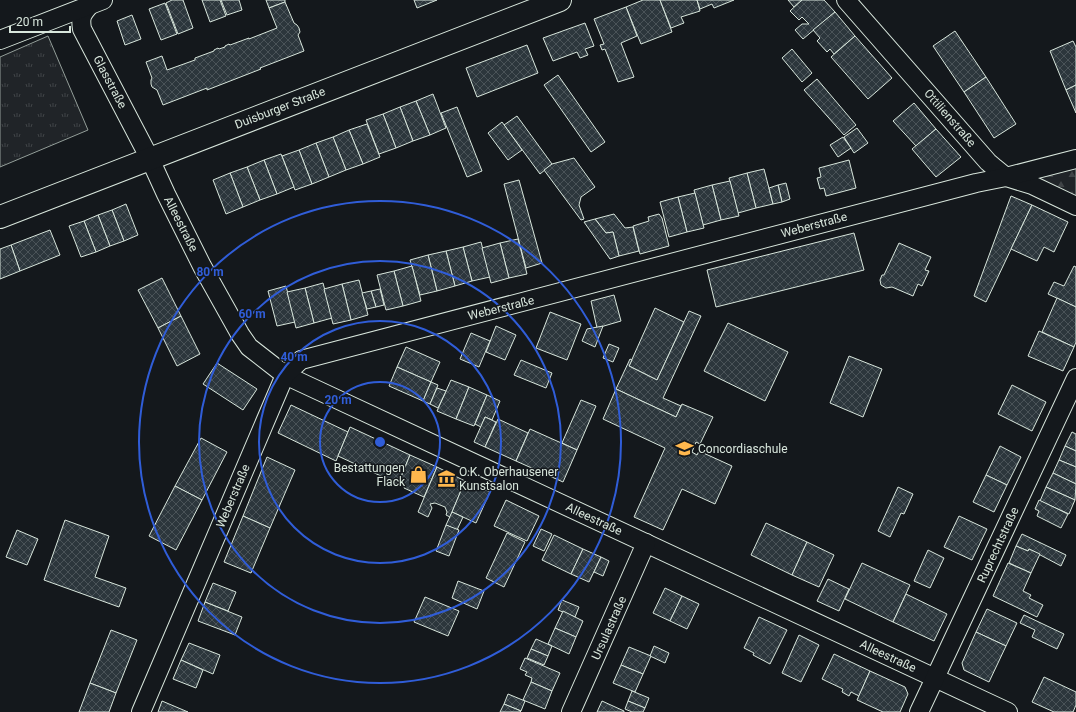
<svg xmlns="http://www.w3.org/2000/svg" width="1076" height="712" viewBox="0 0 1076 712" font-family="Roboto,sans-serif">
<defs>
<pattern id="forest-firs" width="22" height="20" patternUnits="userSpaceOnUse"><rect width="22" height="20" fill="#202428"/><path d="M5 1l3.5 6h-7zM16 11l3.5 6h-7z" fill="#404447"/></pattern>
<pattern id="park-tufts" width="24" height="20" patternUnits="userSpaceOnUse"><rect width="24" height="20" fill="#202428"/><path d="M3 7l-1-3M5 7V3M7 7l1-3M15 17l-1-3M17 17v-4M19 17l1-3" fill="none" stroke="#404447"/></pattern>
<pattern id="building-cross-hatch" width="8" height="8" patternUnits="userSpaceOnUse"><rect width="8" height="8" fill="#2c363c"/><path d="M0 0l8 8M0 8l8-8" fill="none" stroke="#4a5358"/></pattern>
</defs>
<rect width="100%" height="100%" fill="#14181c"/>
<path fill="url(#forest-firs)" stroke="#939e99" d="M1076 159V206L1006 177Z"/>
<path fill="url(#park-tufts)" stroke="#939e99" d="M48 36 88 130 0 167V57Z"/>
<g fill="url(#building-cross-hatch)" stroke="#d8e6dc">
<path d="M172 0H183L193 28 178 34 166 3Z"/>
<path d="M202 0H220L226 16 210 22Z"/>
<path d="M221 0H239L242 10 227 15Z"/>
<path d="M266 0H285V2L269 8Z"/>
<path d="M414 0H437L417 8Z"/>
<path d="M643 0H660L672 32 641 44 626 7Z"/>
<path d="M660 0H697L700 11 681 17 684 23 671 28Z"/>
<path d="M697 0H734L714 8 712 4 700 9Z"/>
<path d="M788 0H802L794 7Z"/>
<path d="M802 0H824L835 12 803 39 795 30 802 24H809L802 17 799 20 790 11Z"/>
<path d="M285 2 294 23 297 25 299 28 300 32 298 35 304 51 260 68 261 69 207 90V88L163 105 157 90 152 87 151 84V80L152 78 146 62 162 56 167 70 195 60V58L214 51V50L218 48 219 49 225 47V46L229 44 230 45 249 38V39L277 28 269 8Z"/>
<path d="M165 3 177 34 161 40 149 9Z"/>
<path d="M626 7 637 36 621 43 634 77 618 82 605 49 602 50 600 45 604 44 594 19Z"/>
<path d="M835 12 855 36 834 54 830 49 827 52 817 41 820 38 813 30Z"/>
<path d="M132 15 141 39 125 45 117 21Z"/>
<path d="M585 23 594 46 585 49 588 55 580 58 577 52 553 61 543 38Z"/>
<path d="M955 31 986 77 964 92 933 46Z"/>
<path d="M855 36 892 78 868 99 831 57Z"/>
<path d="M1073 41 1076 47V85L1066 90 1050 51Z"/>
<path d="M527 45 538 73 477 97 466 68Z"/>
<path d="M792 49 812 73 802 82 782 58Z"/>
<path d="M558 75 605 142 591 152 544 85Z"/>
<path d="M986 77 1016 124 994 138 964 92Z"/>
<path d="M817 79 856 125 844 135 804 90Z"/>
<path d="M1076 85V113L1066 90Z"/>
<path d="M433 94 446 128 430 135 416 101Z"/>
<path d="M416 101 430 135 413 141 400 107Z"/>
<path d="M914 103 936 129 916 146 893 121Z"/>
<path d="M400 107 413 141 396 148 383 114Z"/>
<path d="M457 107 482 171 467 177 441 113Z"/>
<path d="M383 114 396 148 379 154 366 120Z"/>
<path d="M517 116 552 164 540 174 504 125Z"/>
<path d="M502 122 522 150 508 160 488 133Z"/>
<path d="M367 124 380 157 363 164 349 130Z"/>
<path d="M857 128 868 143 854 153 844 137Z"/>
<path d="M936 129 961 157 936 177 912 149Z"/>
<path d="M349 130 363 164 346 170 333 137Z"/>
<path d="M333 137 346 170 329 177 316 143Z"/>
<path d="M843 137 851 148 838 157 830 145Z"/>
<path d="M316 143 329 177 312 184 299 150Z"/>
<path d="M299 150 312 184 295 190 282 156Z"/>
<path d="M281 154 294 187 277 194 264 160Z"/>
<path d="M574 158 595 187 581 197 579 205 584 219 581 220 544 170 552 164Z"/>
<path d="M264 160 277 194 260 200 247 167Z"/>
<path d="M849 160 856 188 826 196 824 188 820 189 817 178 821 177 819 168Z"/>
<path d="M247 167 260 200 243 207 230 173Z"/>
<path d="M764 169 773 204 756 208 747 173Z"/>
<path d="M230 173 243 207 226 214 213 180Z"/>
<path d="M747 173 756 208 738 213 729 178Z"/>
<path d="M519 180 542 263 526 268 504 184Z"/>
<path d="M730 181 739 216 721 220 712 185Z"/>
<path d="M786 183 790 199 782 202 778 185Z"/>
<path d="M712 185 721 220 703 225 694 190Z"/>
<path d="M778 185 782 202 773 204 769 188Z"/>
<path d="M695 193 704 228 687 232 678 197Z"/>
<path d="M1011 196 1032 205 986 302 974 296Z"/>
<path d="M678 197 687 232 669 237 660 202Z"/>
<path d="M126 204 138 235 124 241 112 210Z"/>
<path d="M1032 205 1068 222 1054 252 1044 247 1037 261 1011 249Z"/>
<path d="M112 210 124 241 110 246 98 215Z"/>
<path d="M614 214 625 228 633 227 639 251 619 256 613 232 606 233 595 219Z"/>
<path d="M659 214 662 218 669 246 640 254 633 226 649 221 648 217Z"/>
<path d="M98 215 110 246 96 252 84 221Z"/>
<path d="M595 219 606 233 613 232 619 256 610 259 584 222Z"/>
<path d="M84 221 96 252 81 257 69 226Z"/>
<path d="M50 230 60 255 20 271 11 245Z"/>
<path d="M854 233 864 270 716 307 707 270Z"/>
<path d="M518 239 527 274 509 278 500 243Z"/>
<path d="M481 242 490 277 472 281 463 247Z"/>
<path d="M500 243 509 278 491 283 482 248Z"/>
<path d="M899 243 931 257 925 270 929 271 922 286 918 284 913 296 892 287 886 288 881 285 880 280 882 275H884Z"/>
<path d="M11 245 20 271 0 279V249Z"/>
<path d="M463 247 472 281 455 286 446 251Z"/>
<path d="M446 251 455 286 437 291 428 255Z"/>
<path d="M428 255 437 291 420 295 410 260Z"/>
<path d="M412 266 421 301 403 306 394 271Z"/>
<path d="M1074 266 1076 267V307L1048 294 1054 282 1064 286Z"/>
<path d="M394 271 403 306 386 310 377 275Z"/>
<path d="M162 278 181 316 158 328 138 290Z"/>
<path d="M359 280 368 315 351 320 342 284Z"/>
<path d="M323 283 332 318 314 323 305 288Z"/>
<path d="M342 284 351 320 333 324 324 289Z"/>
<path d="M286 286 295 322 277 326 268 291Z"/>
<path d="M305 288 314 323 296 328 287 292Z"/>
<path d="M380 289 384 305 376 307 371 291Z"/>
<path d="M371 291 376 307 367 309 362 293Z"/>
<path d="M614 295 621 321 597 328 591 301Z"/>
<path d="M1057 298 1076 307V342L1074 347 1042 332Z"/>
<path d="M655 308 684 322 657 380 629 366Z"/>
<path d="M689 311 701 316 663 398 681 406 676 417 616 389 630 359 632 360 629 366 657 380Z"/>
<path d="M550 312 581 324 567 360 536 348Z"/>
<path d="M181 316 200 354 177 366 158 328Z"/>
<path d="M728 323 788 352 765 401 704 371Z"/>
<path d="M496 326 516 335 505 360 486 352Z"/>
<path d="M603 326 595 347 582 341 587 329Z"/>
<path d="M1039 331 1074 347 1063 371 1028 356Z"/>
<path d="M471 333 490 341 479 367 460 359Z"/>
<path d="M609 344 619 348 613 362 603 358Z"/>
<path d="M406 347 440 362 431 382 397 367Z"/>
<path d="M849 356 882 369 863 417 830 403Z"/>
<path d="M521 360 552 373 546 388 514 375Z"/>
<path d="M217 363 257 389 243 410 203 384Z"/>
<path d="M397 367 431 382 423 401 389 386Z"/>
<path d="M451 380 469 387 456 419 437 411Z"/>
<path d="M431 382 438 385 430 404 423 401Z"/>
<path d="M1012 385 1046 402 1032 431 998 414Z"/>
<path d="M469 387 487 395 474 426 456 419Z"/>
<path d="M437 388 446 391 438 408 430 404Z"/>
<path d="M616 389 676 417 682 404 713 417 700 444 696 442 692 452 697 455 699 451 732 466 715 504 682 489 663 530 634 517 665 448 603 419Z"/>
<path d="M487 395 500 401 492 420 485 417 481 427 475 424Z"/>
<path d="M581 400 596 406 577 450 562 443Z"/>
<path d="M291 405 348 432 336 461 278 433Z"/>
<path d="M485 417 496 422 485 447 474 442Z"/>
<path d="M498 419 528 433 516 461 485 447Z"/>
<path d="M350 427 410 455 398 484 338 456Z"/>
<path d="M530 429 577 450 563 482 516 461Z"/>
<path d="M1072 432 1076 434V451L1065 446Z"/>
<path d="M201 438 227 452 202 500 175 486Z"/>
<path d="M1000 446 1021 457 1007 485 986 475Z"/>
<path d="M1065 446 1076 451V467L1059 460Z"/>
<path d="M410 455 437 467 424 497 404 488 405 485 399 482Z"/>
<path d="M267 457 295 470 270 528 243 516Z"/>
<path d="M1059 460 1076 467V484L1053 473Z"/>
<path d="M437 467 465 481 450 517 446 515 447 512 445 507 435 503 430 504 432 508 428 517 418 512Z"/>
<path d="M1053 473 1076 484 1075 500 1046 487Z"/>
<path d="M986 475 1007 485 994 512 973 502Z"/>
<path d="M465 481 490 492 476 523 452 512Z"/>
<path d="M175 486 202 500 176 550 149 536Z"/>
<path d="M898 487 913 494 904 514 901 513 890 537 878 531Z"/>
<path d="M1046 487 1075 500 1069 514 1040 501Z"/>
<path d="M506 500 539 516 527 541 494 526Z"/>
<path d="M1039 500 1068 514 1061 528 1037 516 1039 511 1035 509Z"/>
<path d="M452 512 463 517 457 530 446 525Z"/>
<path d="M243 516 270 528 251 573 224 562Z"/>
<path d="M959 516 987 529 972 560 944 547Z"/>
<path d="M65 520 109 536 95 577 126 588 119 607 44 580Z"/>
<path d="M766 523 807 542 792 575 751 555Z"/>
<path d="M446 525 459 530 449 556 436 551Z"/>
<path d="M541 529 552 534 544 551 533 546Z"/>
<path d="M17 530 38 539 27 565 6 557Z"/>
<path d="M507 533 525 542 504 587 486 578Z"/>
<path d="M1022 534 1066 555 1061 566 1029 549 1028 551 1016 546Z"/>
<path d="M554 535 583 549 571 574 542 560Z"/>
<path d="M807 542 834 555 819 587 792 575Z"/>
<path d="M1016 546 1028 551 1029 549 1040 554 1031 573 1009 563Z"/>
<path d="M583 549 601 557 589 582 571 574Z"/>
<path d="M928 550 944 558 930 588 914 581Z"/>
<path d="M601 557 609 561 603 576 594 572Z"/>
<path d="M862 563 910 585 893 622 845 599Z"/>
<path d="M1008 563 1031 573 1023 591 1031 595 1029 598 1043 605 1037 617 993 596Z"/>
<path d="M828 579 849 589 839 611 817 601Z"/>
<path d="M458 581 484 591 477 609 452 598Z"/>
<path d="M213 583 236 592 228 611 205 602Z"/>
<path d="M665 588 682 596 670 621 653 613Z"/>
<path d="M906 594 947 614 934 641 893 622Z"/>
<path d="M682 596 699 604 687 629 670 621Z"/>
<path d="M425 597 459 611 448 636 414 622Z"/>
<path d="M562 600 579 607 575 617 558 610Z"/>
<path d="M205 602 242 617 235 635 198 621Z"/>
<path d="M987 609 1017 623 1006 646 976 632Z"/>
<path d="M563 611 583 621 576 637 555 628Z"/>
<path d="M1024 615 1064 634 1057 649 1032 637 1035 630 1020 623Z"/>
<path d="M759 617 787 630 770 664 753 655 754 653 744 648Z"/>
<path d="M555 628 576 637 569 654 548 644Z"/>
<path d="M111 630 137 640 116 693 90 683Z"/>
<path d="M976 632 1006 646 989 682 964 670 962 663Z"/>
<path d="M799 635 819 645 801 682 782 673Z"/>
<path d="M536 639 552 646 548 656 531 649Z"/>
<path d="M189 643 220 655 213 674 181 660Z"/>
<path d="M654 646 669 653 665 663 650 656Z"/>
<path d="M629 647 651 656 643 674 621 665Z"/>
<path d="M531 649 548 656 544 665 527 658Z"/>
<path d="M834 654 870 671 859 696 851 692 849 696 842 692 843 689 822 679Z"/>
<path d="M525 658 560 673 552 691 531 682 532 678 525 675 527 672 520 669Z"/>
<path d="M181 660 203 670 196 688 173 679Z"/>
<path d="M621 665 643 674 635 692 613 683Z"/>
<path d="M870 671 905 687 908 694 900 712H883L857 700Z"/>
<path d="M1044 677 1076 692V705L1073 712H1054L1032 702Z"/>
<path d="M531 682 552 691 545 709 523 700Z"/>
<path d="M90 683 116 693 109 712H79Z"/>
<path d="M632 691 649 698 645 708 628 701Z"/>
<path d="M508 694 525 701 521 711 504 704Z"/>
<path d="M162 701 188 712H158Z"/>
<path d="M602 701 624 711V712H597Z"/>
<path d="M628 701 645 708 643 712H632L625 709Z"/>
<path d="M504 704 521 711 520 712H500Z"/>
</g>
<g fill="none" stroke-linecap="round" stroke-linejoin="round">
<defs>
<g id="street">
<path d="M846 0 988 162 995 168 1006 177 1032 185 1076 206"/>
<path d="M90 5C82 14 80 17 82 29L150 159 166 194 202 266 240 334 249 347 285 375 1008 712"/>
<path d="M0 40 103 0"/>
<path d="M141 712 285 375 301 360 976 183 1006 177 1076 159"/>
<path d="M571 712 646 543"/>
<path d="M919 712 1076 378"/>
</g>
<path id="secondary" d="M0 217 560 0"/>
</defs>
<use href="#street" stroke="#d8e6dc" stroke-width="20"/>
<use href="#secondary" stroke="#d8e6dc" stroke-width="24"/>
<use href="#street" stroke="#14181c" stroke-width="18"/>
<use href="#secondary" stroke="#14181c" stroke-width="22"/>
</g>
<g fill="none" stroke="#305dd8" stroke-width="2">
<circle cx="380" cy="442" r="60"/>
<circle cx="380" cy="442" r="121"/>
<circle cx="380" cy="442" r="181"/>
<circle cx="380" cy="442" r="241"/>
</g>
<defs>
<symbol id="school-bare" viewBox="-9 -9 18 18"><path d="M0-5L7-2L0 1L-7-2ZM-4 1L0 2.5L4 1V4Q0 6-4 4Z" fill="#ffb74d" stroke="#14181c" stroke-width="2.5" paint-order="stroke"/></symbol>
<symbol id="shop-bare" viewBox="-9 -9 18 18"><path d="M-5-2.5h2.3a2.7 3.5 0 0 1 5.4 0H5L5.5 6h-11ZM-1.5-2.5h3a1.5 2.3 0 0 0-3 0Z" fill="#ffb74d" stroke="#14181c" stroke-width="2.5" paint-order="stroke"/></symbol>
<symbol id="museum-bare" viewBox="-9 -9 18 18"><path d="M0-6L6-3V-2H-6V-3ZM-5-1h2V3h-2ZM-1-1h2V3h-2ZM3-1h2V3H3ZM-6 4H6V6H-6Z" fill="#ffb74d" stroke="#14181c" stroke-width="2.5" paint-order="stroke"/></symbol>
</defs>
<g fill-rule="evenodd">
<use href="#school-bare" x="672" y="436" width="25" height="25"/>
<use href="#shop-bare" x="406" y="462" width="25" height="25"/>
<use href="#museum-bare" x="434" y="466" width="25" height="25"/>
</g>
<g text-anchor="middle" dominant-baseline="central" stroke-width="3" stroke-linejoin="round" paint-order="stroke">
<g font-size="12" fill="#d8e6dc" stroke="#14181c">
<text transform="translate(110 82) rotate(62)">Glasstraße</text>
<text transform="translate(280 108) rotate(-21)">Duisburger Straße</text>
<text transform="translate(950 118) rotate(49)">Ottilienstraße</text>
<text transform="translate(181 224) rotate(63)">Alleestraße</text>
<text transform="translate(814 225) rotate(-15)">Weberstraße</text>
<text transform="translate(501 308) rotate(-14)">Weberstraße</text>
<text transform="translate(233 496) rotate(-67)">Weberstraße</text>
<text transform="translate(594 519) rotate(25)">Alleestraße</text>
<text transform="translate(998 545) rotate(-65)">Ruprechtstraße</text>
<text transform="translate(609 628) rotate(-66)">Ursulastraße</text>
<text transform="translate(888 656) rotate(25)">Alleestraße</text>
</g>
<g font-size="12" fill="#d8e6dc" stroke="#14181c" text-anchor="start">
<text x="698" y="449">Concordiaschule</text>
<text x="405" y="468" text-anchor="end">Bestattungen<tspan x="405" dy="14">Flack</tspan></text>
<text x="459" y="472">O.K. Oberhausener<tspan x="459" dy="14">Kunstsalon</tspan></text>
</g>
</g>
<circle cx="380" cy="442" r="6" fill="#305dd8" stroke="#14181c" stroke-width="2"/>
<g font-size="12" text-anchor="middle" font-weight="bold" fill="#305dd8" stroke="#14181c" stroke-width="3" stroke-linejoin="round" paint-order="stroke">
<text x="210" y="276">80 m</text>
<text x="252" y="318">60 m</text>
<text x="294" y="361">40 m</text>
<text x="338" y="404">20 m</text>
</g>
<path d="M10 26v6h60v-6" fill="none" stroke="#d8e6dc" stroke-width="2"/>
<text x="16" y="26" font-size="12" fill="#d8e6dc" stroke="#14181c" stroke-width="3" paint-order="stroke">20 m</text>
</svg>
